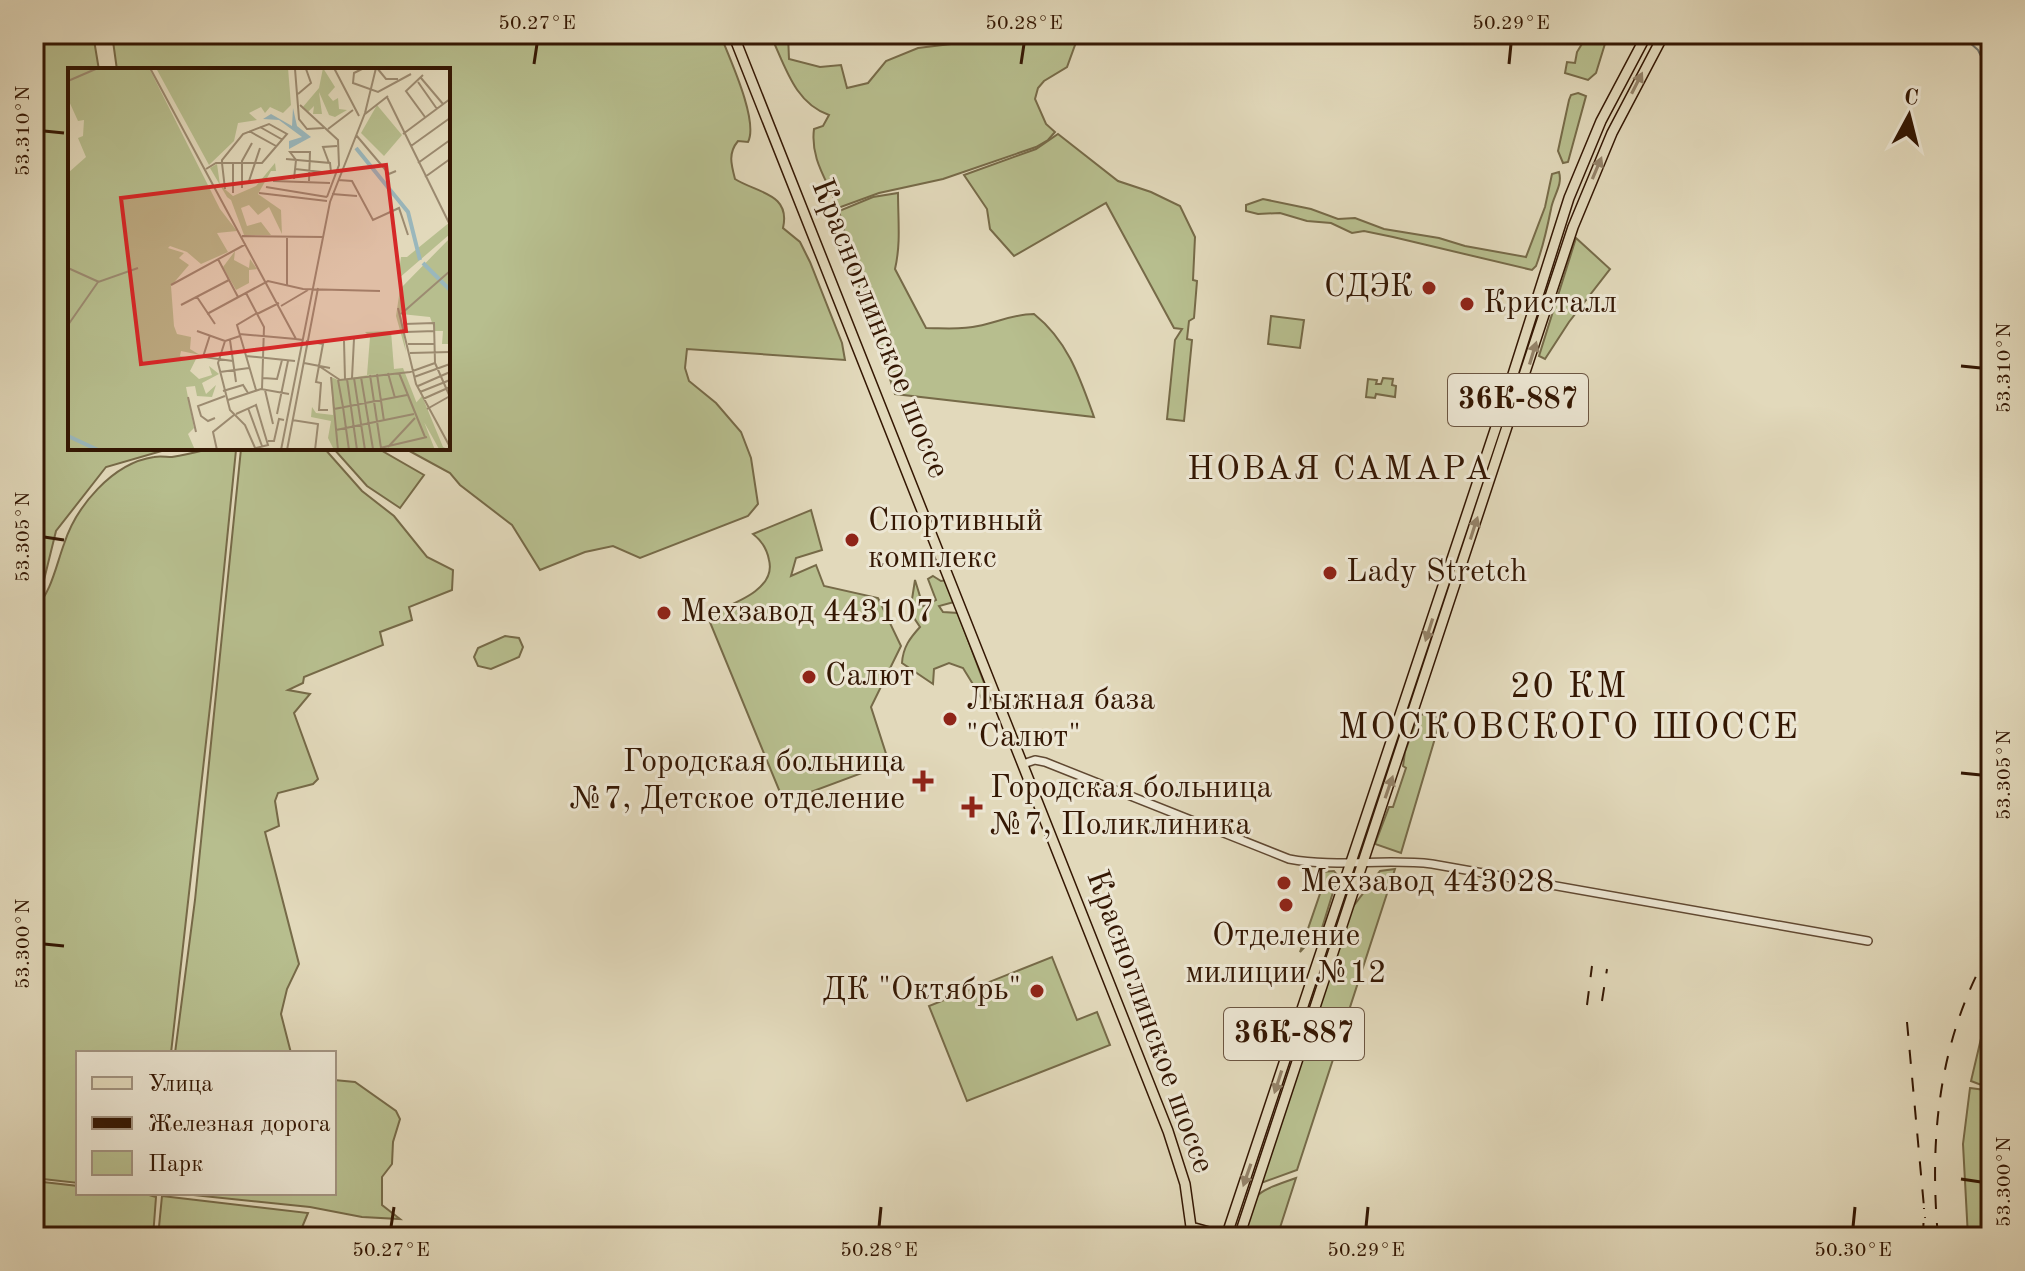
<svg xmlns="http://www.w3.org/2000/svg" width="2025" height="1271" viewBox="0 0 2025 1271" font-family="'Old Standard TT',serif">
<rect width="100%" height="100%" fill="#e2d9bb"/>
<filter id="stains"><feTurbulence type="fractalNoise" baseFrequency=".0025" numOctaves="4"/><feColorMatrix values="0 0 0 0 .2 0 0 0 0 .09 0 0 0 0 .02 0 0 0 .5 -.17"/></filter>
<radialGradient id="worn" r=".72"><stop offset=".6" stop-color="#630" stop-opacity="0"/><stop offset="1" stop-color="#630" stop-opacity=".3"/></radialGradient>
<g fill="#b7be8e" stroke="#766a48" stroke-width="2">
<path d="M34 34H93L99 70H70V448H172L106 467 56 531 44 580 34 588Z"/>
<path d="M112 34H720C729 57 759 121 748 142L738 141C728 153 731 164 735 179 757 193 791 193 783 228L800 242 810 262 842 343 845 360 687 349 685 368 689 381 716 403 741 432 751 458 758 504 748 516 640 558 613 546 585 552 540 570 512 525 460 485 450 473 404 448H448V70H117Z"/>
<path d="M770 34H788L789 59 820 67 841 65 847 88 868 83 886 61 918 48 951 44 983 34 1009 44 1030 37 1031 34H1079L1067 67 1044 81 1038 88 1035 99 1046 124 1055 132 1048 140 1036 147 943 179 879 193 838 208C828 181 810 160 814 129L823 126 829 115C794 103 785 65 770 34Z"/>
<path d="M1588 34H1608L1596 73 1588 80 1565 73 1567 62 1575 63 1577 52Z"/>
<path d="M1578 93 1586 96 1568 162 1563 163 1558 151 1569 100 1571 95Z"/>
<path d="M1058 134 1118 181 1151 192 1180 206 1195 237 1193 280 1197 281 1194 318 1189 321 1187 339 1192 340 1184 421 1167 419 1175 340 1182 329 1174 328 1106 203 1014 256 990 229 987 209 964 175 1036 149Z"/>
<path d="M1559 172C1563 185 1553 196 1551 209 1547 229 1543 247 1536 266L1532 270 1393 237 1364 231 1352 233 1331 223 1307 221 1280 213 1258 214 1246 211V205L1263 199 1311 209 1338 219 1355 218 1384 229 1439 238 1465 246 1526 257 1545 207 1552 174Z"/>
<path d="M898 193C898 220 901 243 895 269L926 328C942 328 962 330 978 326 998 322 1014 314 1034 314 1068 341 1080 378 1094 417L895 394 858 283 839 211 873 197Z"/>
<path d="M1576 238 1610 269 1569 322 1545 359 1539 356Z"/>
<path d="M1271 316 1304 320 1300 348 1268 344Z"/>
<path d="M1383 378 1393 379 1392 385 1396 386 1395 397 1376 394 1375 398 1366 397 1368 379 1377 380 1376 384H1381Z"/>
<path d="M247 448H324L362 491 394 516 427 557 453 570 452 590 409 607 412 620 380 632 383 645 304 677 303 683 288 690 310 694 294 713 318 779 313 784 278 793 275 801 279 826 265 832 299 964 287 989 281 1014 291 1053H175L195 900 241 449Z"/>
<path d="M333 448H377L424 475 400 508 367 486Z"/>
<path d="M209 449 236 450 212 689 171 1053H78V1183L34 1178V611C52 590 55 569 64 544 76 507 112 463 154 457 160 456 166 457 172 457 185 455 197 452 209 449Z"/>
<path d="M811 510 822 550 796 558 791 576 816 565 824 586 878 598 901 646 871 707 889 763 784 802 707 615C729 605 777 591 769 560 767 549 762 541 753 534Z"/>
<path d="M933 576 941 581 947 580 954 602 939 606 943 612 958 613 990 699 987 707 963 668 949 663 934 669 933 684 902 663C903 647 910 638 920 627L910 612 915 580 923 606 936 600 928 579Z"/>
<path d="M505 636 519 638 523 647 519 657 491 669 478 666 474 657 478 648Z"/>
<path d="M1424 714 1441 718 1401 853 1375 844 1389 807H1393L1406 768 1403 766 1405 752 1418 716Z"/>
<path d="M1395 869 1297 1170 1258 1184 1346 916 1380 871Z"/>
<path d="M1334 871 1338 876 1322 928 1300 952 1324 882 1316 879 1320 872Z"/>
<path d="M1052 957 1077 1020 1097 1012 1110 1045 967 1101 929 1006Z"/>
<path d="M1991 1011V1092L1987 1087 1971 1081 1983 1030Z"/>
<path d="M334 1080 355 1082 396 1111 400 1119 393 1142 392 1164 382 1177V1205L400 1219 362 1217 310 1207 174 1193H334Z"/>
<path d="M1970 1088 1985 1090 1991 1097V1237H1968L1963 1144Z"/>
<path d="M1296 1178 1277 1237H1240C1256 1192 1250 1194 1296 1178Z"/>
<path d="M34 1181 78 1186V1193H142L156 1197 153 1237H34Z"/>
<path d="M162 1196 308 1213 298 1237H158Z"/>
</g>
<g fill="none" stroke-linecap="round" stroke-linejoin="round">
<path stroke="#717772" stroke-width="2" d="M1960 34 1978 50 1991 76"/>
<defs>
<path id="tertiary" d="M1023 764 1035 760 1045 762 1289 859C1336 868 1384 858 1432 864L1868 941"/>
<g id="primary">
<path d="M733 34 1168 1131 1185 1184 1191 1227 1227 1237"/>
<path d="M1226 1237 1501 412 1569 198 1601 121 1647 34"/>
<path d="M1239 1237 1573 227 1612 133 1664 34"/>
</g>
</defs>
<use href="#tertiary" stroke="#604831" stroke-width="10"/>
<use href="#primary" stroke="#341703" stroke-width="12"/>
<use href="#tertiary" stroke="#ece6d3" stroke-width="7"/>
<use href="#primary" stroke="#e2d9bb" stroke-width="9"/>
<g stroke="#341703" stroke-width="2" stroke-dasharray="14 14" stroke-linecap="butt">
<path d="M1602 1001 1607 969"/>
<path d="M1587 1005 1592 966"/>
<path d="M1907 1022 1925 1218"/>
<path d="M1923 1237 1924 1208"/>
<path d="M1938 1237C1929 1136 1939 1037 1991 948"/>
</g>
</g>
<defs><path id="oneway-solid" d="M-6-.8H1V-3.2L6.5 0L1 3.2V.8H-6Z" transform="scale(2)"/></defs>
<g fill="#948268">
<use href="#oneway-solid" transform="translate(1637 83) rotate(-63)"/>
<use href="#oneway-solid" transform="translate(1597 168) rotate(-67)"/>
<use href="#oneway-solid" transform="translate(1533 353) rotate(-73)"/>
<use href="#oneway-solid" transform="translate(1474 528) rotate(-72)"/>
<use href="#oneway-solid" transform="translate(1429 630) rotate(108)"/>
<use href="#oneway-solid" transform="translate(1389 787) rotate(-71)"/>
<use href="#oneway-solid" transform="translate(1278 1082) rotate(108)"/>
<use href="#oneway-solid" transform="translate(1247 1175) rotate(109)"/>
</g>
<path fill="none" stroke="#341703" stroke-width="3" d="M534 64 537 44M1021 64 1024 44M1509 64 1511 44M44 131 64 133M1961 366 1981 368M44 537 64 540M1961 773 1981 775M44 944 64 946M1961 1179 1981 1182M391 1227 394 1207M879 1227 881 1207M1366 1227 1368 1207M1853 1227 1855 1207"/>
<g fill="#8f2418" stroke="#ece6d3" stroke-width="3">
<circle cx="1429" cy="288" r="8"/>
<circle cx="1467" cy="304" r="8"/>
<circle cx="852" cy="540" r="8"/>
<circle cx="1330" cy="573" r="8"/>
<circle cx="664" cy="613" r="8"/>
<circle cx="809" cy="677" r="8"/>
<circle cx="950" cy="719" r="8"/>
<path d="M919 769h8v8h8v8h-8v8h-8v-8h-8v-8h8z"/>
<path d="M968 795h8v8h8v8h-8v8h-8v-8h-8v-8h8z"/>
<circle cx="1284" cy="883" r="8"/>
<circle cx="1286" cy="905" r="8"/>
<circle cx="1037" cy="991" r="8"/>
</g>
<g text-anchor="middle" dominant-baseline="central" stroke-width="6" stroke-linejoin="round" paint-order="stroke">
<g fill="#ece6d3" stroke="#6b5541" stroke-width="2">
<rect x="1448" y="374" width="140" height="52" rx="6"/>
<rect x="1224" y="1008" width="140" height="52" rx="6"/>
</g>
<g font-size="30" font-weight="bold" fill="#341703">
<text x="1518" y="400">36К-887</text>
<text x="1294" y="1034">36К-887</text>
</g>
<g font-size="32" fill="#341703" stroke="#ece6d3" text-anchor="start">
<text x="1413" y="288" text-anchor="end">СДЭК</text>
<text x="1483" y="304">Кристалл</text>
<text x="868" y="522">Спортивный<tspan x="868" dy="37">комплекс</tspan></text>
<text x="1346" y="573">Lady Stretch</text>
<text x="680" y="613">Мехзавод 443107</text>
<text x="825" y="677">Салют</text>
<text x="966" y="701">Лыжная база<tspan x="966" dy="37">"Салют"</tspan></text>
<text x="905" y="763" text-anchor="end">Городская больница<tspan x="905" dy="37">№7, Детское отделение</tspan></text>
<text x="990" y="789">Городская больница<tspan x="990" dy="37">№7, Поликлиника</tspan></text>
<text x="1300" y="883">Мехзавод 443028</text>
<text x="1286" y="937" text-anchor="middle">Отделение<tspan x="1286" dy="37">милиции №12</tspan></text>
<text x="1021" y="991" text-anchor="end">ДК "Октябрь"</text>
</g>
<g font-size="32" fill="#341703" stroke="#ece6d3">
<text transform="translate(879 329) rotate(68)">Красноглинское шоссе</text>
<text transform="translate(1149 1022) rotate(70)">Красноглинское шоссе</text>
</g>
<g font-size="34" letter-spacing="2" fill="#341703" stroke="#ece6d3">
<text x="1340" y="470">НОВАЯ САМАРА</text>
</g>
<g font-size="36" letter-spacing="2" fill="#341703" stroke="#ece6d3">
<text x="1569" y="688">20 КМ<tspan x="1569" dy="41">МОСКОВСКОГО ШОССЕ</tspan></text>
</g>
</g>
<g transform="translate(68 68)">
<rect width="382" height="382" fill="#e2d9bb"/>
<path d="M0 0H81L152 141 169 163 149 165 160 184 133 196 119 184 102 178 100 180 116 185 111 190 121 197 103 218 106 258 109 266 123 269 122 281 132 287 113 283 112 288 128 291 122 303 131 311 144 307 141 298 151 306 134 315 138 326 148 317 144 329 129 328 127 318 118 319 126 360 120 366 127 382H0V105L18 89 10 70 15 68 16 52 10 53 0 31ZM88 0H220L223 37 215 45 202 39 197 45 193 39 181 45 189 52 170 55 166 73 141 97ZM255 0 267 19 260 27 265 33 270 30 271 41 279 42 267 49 261 47 251 24 254 46H245L246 38 240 44 234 40 251 20ZM309 37 334 67 316 88 293 65ZM207 95 208 103H203L190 126 213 142 214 166 201 139 190 147 181 137 173 140 179 158 193 154 203 167H176L163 132 159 129 142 100 149 96 152 117 165 128 188 118ZM382 154V166L330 211 333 189H339ZM382 170V276H374L375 263H367L362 249 333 246 338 284 328 248 332 221ZM167 183 166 192 181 200 182 191 189 201 181 202V215L168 222 155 199ZM323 263 326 301 335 300 367 382H266L260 370 263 353 243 349 244 339 248 345 265 347 263 309 270 312 313 305 299 307 302 269 297 264ZM354 328 375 379 382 382 371 381 351 345 347 336Z" fill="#b7be8e"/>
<path d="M225 40 229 58 243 69 221 81V73L234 69 211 52 195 51 203 46 224 58Z" fill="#9ab7bc"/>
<path fill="none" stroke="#9ab7bc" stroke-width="4" d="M288 80 340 144 352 192M355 195 382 222M0 368 30 382"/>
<path fill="none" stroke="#9c8b71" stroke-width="2" d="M82 0 228 271 235 272M266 0 291 48M296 0 286 5 285 15 310 24 343 6M309 0 318 11H330M355 7 338 23 357 49M353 10 375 36M0 13 30 0M350 14 369 41M230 26 243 15 238 1H227L231 51 239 61 256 60M319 29 382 157M232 37 270 72 271 97 259 129M297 46 320 28M192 59 215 72M260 61 285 42M181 63 208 78M335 66 382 31M288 67 321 106 328 103M343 78 382 50M218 91 262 95 263 104M261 95 255 79 269 78M350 95 382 72M138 101 148 95H194L219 66 201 56 175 66 154 92V95L157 121M227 101 263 105M357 109 382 91M226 111 228 92 222 84H242L241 113M270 112 284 113 305 152 331 140 340 167M181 113 192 80M205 113 262 115M198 119 259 129M174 120V93L184 75M165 125V95M191 125 259 133M264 126 289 128M174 168 255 169M219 168V217M150 191 170 229M0 200 31 214M103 217 178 176M178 225 196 259 194 321M129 229 147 256M113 237 161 212M213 238 240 222M330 240 348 316 382 379M139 246 200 213 235 221 312 223M189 246 211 235M333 246 382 203M336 256 366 255 367 295 382 329M0 257 30 214 70 200M129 263 157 273M337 264 367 263M171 266 228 271M142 267 135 289 165 293M172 268 157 273 150 295 162 342 177 357 188 382M162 272 168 314M238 273 255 276 248 314 253 315 251 342H260M276 273 277 311M340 276H367M342 285 382 284M178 288 227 293M236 295 262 300M251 298 272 312 342 304 367 295M152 304 181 300M320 305 327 330M331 305 357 369M309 306 316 353M302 307 313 380M263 309 270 382M293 309 305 381M346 309 382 296M195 310 209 311 214 292M284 310 286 271M286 310 297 382M279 311 289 382M270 312 275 339M350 318 382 304M188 322 169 257 189 245M197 322 205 356M155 323 175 317 180 325M352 324 382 312M120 329 128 364M355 331 382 319M160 332 193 321 221 326M275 339 281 382M180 340 194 378M266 341 339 327M359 341 382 328M168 346 188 337 200 377 180 382M209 346 220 293M147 350 140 353 133 348 130 338 157 328M224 352 250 356 247 382M268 362 346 346M200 373H206L211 351 216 352M320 379 347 350M312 380 359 369M149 382 145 364 166 347M213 382 262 134 297 45 308 0M219 382 250 220"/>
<path fill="#d62828" fill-opacity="0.15" stroke="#d62828" stroke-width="4" d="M318 97 338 263 73 296 53 130Z"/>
<rect width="382" height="382" fill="none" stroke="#341703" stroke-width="4"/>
</g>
<rect width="2025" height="1271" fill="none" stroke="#e2d9bb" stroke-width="88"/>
<rect x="76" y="1051" width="260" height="144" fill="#ece6d3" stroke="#a29380" stroke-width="2"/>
<rect x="92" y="1077" width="40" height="12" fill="#e2d9bb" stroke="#a29380" stroke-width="2"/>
<text x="148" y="1091" font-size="24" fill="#341703">Улица</text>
<rect x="92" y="1117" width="40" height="12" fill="#341703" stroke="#a29380" stroke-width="2"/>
<text x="148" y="1131" font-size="24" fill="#341703">Железная дорога</text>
<rect x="92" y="1151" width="40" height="24" fill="#b7be8e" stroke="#a29380" stroke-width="2"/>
<text x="148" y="1171" font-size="24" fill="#341703">Парк</text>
<g transform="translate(1909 116) rotate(7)" stroke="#ece6d3" stroke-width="6" paint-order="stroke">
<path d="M0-6L14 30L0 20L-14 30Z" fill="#341703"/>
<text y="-12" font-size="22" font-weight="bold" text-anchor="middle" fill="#341703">С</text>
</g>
<rect x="44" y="44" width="1937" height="1183" fill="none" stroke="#341703" stroke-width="3"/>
<g font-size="20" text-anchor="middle" fill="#341703">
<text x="537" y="29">50.27°E</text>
<text x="1024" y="29">50.28°E</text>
<text x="1511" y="29">50.29°E</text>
<text transform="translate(22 131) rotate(-90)" y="7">53.310°N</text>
<text transform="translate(2003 368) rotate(-90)" y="7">53.310°N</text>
<text transform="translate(22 537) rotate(-90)" y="7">53.305°N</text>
<text transform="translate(2003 775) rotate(-90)" y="7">53.305°N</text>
<text transform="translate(22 944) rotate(-90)" y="7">53.300°N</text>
<text transform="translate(2003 1182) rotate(-90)" y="7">53.300°N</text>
<text x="391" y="1256">50.27°E</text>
<text x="879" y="1256">50.28°E</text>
<text x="1366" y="1256">50.29°E</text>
<text x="1853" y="1256">50.30°E</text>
</g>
<rect width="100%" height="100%" filter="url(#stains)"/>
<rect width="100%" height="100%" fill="url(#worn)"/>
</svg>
